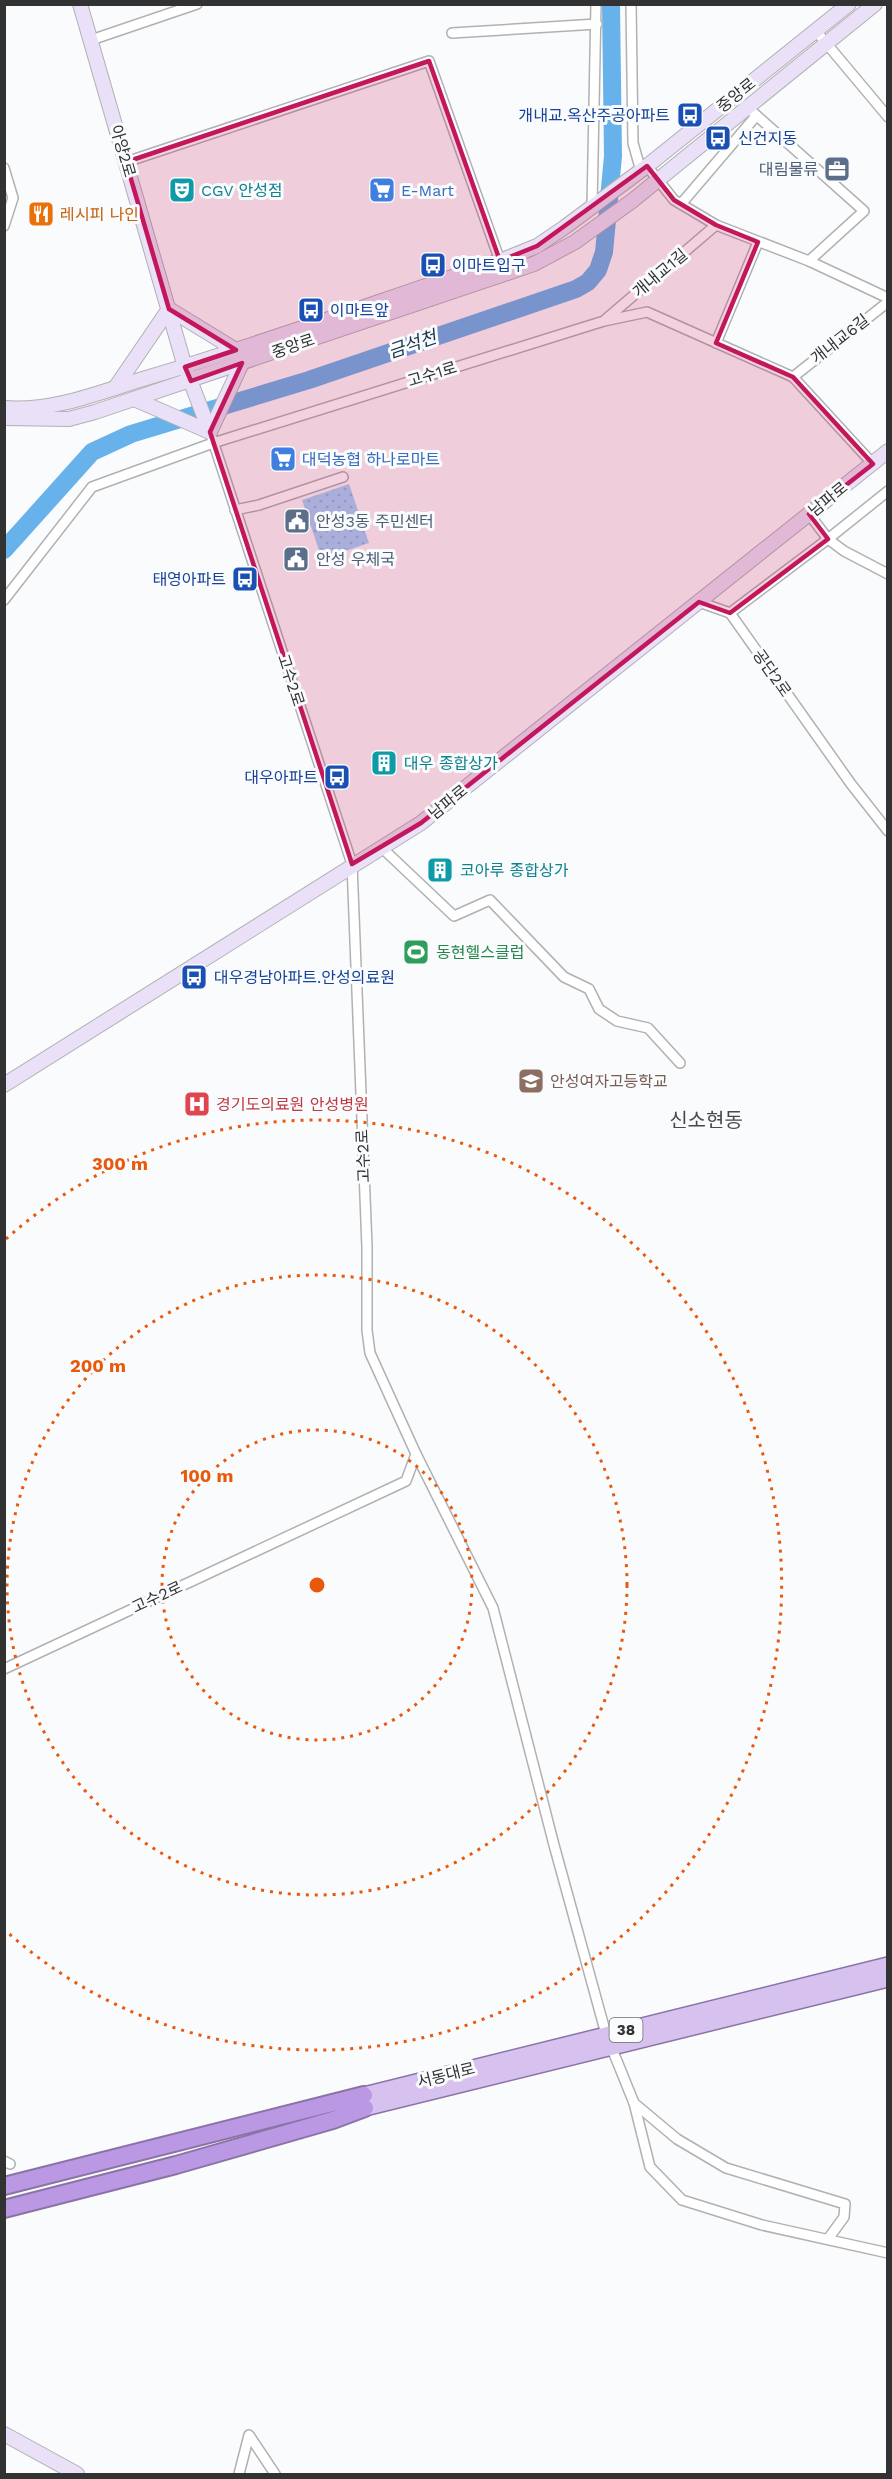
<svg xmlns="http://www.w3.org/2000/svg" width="892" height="2479" viewBox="0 0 892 2479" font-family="'Work Sans','Noto Sans KR',sans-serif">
<defs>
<pattern id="park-dots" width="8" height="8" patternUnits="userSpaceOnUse" patternTransform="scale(1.5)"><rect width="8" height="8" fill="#a3d4fa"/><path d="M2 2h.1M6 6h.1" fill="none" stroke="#8db6d7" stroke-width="1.8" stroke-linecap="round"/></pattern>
</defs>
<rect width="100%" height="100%" fill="#fafbfc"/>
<path fill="url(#park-dots)" d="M349 484 369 543 322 559 302 500Z"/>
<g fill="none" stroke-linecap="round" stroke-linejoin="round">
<path stroke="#67b2ea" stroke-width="18" d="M4 550 92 452 131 434 309 380 576 289 588 282 598 270 604 252 613 156 611 4"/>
<defs>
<g id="street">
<path d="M631 4 633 143 641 171"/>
<path d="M816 31 888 117"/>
<path d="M452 33 597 24"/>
<path d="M91 40 197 4"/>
<path d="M747 107 864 211 809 261"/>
<path d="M126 162 429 61 500 261"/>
<path d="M647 166 674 200 716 225 809 261 888 298"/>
<path d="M4 168 13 198 4 226"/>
<path d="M681 204 756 116"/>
<path d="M592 207 596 4"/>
<path d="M606 319 716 225"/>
<path d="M716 343 758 242"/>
<path d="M793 377 888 302"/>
<path d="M235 510 259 505 343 477"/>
<path d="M809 514 828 539 844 551 888 574"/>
<path d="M4 600 92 487 213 443 604 321 647 312 793 377 873 464"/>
<path d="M699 602 730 613"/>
<path d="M730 613 851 784 888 831"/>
<path d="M730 613 828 539 888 491"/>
<path d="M381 847 454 916 490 900 564 977 589 989 599 1009 617 1021 648 1028 680 1063"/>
<path d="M416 1454 493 1608 554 1845 606 2034 634 2103 650 2167 682 2200 762 2225 888 2253"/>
<path d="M4 1669 406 1481 416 1454 370 1353 367 1330V1247L352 864 210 432"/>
<path d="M634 2103 677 2139 726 2168 845 2204 844 2217 828 2239"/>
<path d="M4 2161 10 2164"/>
<path d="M239 2474 249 2435 275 2474"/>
</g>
<g id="secondary">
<path d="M80 4 185 367 210 432"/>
<path d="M115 388 169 309 236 350"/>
<path d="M134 399 210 432"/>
<path d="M4 408C53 412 100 392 146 378 265 343 382 300 500 261L537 246 565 227 647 166 849 4"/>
<path d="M4 418 69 419 95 412 534 264 575 242 632 201 875 4"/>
<path d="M210 432 242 363"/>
<path d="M4 1085 421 823 888 451"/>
<path d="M4 2434 77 2474"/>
</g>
<g id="primary">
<path d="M364 2095 888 1965"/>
<path d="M365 2108 888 1979"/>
</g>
<g id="highway">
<path d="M4 2186 364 2095"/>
<path d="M4 2209 176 2165 333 2120 365 2108"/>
</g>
</defs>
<use href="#street" stroke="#b0b1b2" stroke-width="12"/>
<use href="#secondary" stroke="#b0b1b2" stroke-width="16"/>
<use href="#primary" stroke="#8a74a6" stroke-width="18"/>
<use href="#highway" stroke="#8a74a6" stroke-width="20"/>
<use href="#street" stroke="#fff" stroke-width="9"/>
<use href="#secondary" stroke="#eae0f7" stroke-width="14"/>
<use href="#primary" stroke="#d6c1ef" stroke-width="15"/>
<use href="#highway" stroke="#ba98e4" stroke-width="16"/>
</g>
<path fill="#c2185b" fill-opacity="0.2" stroke="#c2185b" stroke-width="4.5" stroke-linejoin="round" d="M429 61 500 261 537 246 647 166 674 200 716 225 758 242 716 343 793 377 873 464 809 514 828 539 730 613 699 602 421 823 352 864 210 432 242 363 191 381 185 367 236 350 169 309 126 162Z"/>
<g fill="none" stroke="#e8590c" stroke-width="3" stroke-dasharray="3 6">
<circle cx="317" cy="1585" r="155"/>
<circle cx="317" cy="1585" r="310"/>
<path d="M6 1239A465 465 0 1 1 6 1931"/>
</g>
<defs>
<symbol id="bus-square" viewBox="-11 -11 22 22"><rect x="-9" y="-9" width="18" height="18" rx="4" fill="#1a4fb4" stroke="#fafbfc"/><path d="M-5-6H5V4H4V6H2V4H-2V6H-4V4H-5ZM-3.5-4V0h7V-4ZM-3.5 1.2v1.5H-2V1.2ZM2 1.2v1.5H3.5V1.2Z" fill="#fff"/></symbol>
<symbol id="office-square" viewBox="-11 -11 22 22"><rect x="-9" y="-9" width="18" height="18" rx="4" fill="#5c6f8a" stroke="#fafbfc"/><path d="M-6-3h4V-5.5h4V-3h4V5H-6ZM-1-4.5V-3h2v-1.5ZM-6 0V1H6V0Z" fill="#fff"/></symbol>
<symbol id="theatre-square" viewBox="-11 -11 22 22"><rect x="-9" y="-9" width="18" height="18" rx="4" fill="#0f9aa8" stroke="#fafbfc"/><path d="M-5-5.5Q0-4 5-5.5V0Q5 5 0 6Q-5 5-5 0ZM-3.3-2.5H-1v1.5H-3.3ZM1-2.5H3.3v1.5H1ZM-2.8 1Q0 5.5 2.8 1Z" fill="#fff"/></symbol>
<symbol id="supermarket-square" viewBox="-11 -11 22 22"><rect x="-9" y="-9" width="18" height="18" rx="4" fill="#3f7fe0" stroke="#fafbfc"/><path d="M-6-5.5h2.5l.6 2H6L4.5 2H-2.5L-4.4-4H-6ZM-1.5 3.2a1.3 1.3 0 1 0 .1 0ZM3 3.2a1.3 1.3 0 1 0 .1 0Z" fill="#fff"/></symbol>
<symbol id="restaurant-square" viewBox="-11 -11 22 22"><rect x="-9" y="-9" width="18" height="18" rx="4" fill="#e8710a" stroke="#fafbfc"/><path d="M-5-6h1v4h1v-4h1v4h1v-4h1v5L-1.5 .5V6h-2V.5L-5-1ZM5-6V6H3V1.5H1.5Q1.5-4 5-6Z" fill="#fff"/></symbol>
<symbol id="civic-square" viewBox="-11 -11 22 22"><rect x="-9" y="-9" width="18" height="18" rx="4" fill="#5c6f8a" stroke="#fafbfc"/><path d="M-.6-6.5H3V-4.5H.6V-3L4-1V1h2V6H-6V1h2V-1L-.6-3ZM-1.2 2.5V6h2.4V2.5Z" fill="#fff"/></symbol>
<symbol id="building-square" viewBox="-11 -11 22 22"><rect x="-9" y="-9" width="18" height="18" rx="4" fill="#0f9aa8" stroke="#fafbfc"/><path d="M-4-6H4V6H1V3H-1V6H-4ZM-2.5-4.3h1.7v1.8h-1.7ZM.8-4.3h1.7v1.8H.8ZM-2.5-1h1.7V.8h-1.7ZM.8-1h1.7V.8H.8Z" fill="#fff"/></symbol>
<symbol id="stadium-square" viewBox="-11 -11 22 22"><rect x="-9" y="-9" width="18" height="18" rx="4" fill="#2e9e5b" stroke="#fafbfc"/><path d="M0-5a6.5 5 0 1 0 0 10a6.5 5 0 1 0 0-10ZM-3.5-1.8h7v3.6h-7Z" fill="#fff"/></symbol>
<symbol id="school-square" viewBox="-11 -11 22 22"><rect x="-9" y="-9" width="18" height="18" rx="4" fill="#8d6e63" stroke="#fafbfc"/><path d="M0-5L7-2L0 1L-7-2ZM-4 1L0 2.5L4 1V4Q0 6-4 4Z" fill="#fff"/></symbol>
<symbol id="hospital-square" viewBox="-11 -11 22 22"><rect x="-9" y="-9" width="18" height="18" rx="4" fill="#e0444e" stroke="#fafbfc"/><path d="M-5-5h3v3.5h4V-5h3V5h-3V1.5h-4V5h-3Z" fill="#fff"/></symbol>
</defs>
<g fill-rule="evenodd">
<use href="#bus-square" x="675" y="100" width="30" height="30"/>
<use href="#bus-square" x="703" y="123" width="30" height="30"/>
<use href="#office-square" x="822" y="154" width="30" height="30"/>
<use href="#theatre-square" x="167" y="175" width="30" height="30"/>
<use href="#supermarket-square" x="367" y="175" width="30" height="30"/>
<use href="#restaurant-square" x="26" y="199" width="30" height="30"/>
<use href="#bus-square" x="418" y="250" width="30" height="30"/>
<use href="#bus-square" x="296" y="295" width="30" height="30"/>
<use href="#supermarket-square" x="268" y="444" width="30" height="30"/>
<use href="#civic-square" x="282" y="506" width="30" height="30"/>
<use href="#civic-square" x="281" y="544" width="30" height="30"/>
<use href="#bus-square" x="230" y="564" width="30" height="30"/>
<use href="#building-square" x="369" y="748" width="30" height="30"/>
<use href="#bus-square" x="322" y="762" width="30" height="30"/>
<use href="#building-square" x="425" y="855" width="30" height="30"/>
<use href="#stadium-square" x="401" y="937" width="30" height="30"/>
<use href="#bus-square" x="179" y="962" width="30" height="30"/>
<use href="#school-square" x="516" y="1066" width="30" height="30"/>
<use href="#hospital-square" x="182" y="1089" width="30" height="30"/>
</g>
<g text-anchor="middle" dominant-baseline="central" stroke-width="6" stroke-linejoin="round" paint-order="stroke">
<rect fill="#fafbfc" stroke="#6e6e6f" stroke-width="1.5" x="609.5" y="2018" width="33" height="24" rx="4.5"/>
<g font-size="15" font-weight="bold" fill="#323233">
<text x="626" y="2030">38</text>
</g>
<g font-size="16" fill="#323233" stroke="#fafbfc">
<text transform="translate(736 95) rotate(-39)">중앙로</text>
<text transform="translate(123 151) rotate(74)">아양2로</text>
<text transform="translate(660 273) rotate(-40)">개내교1길</text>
<text transform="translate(840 339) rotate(-38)">개내교6길</text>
<text transform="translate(293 346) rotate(-19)">중앙로</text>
<text transform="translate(432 374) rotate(-17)">고수1로</text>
<text transform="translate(828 499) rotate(-39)">남파로</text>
<text transform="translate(772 673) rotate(55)">공단2로</text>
<text transform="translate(291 680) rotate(72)">고수2로</text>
<text transform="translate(448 802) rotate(-39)">남파로</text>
<text transform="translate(363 1156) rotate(-92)">고수2로</text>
<text transform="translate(157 1597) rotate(-25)">고수2로</text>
<text transform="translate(446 2075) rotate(-14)">서동대로</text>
</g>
<g font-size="16" fill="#164399" stroke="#fafbfc" text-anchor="start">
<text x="670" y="115" text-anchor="end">개내교.옥산주공아파트</text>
<text x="738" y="138">신건지동</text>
<text x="452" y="265">이마트입구</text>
<text x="330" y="310">이마트앞</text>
<text x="226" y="579" text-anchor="end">태영아파트</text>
<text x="318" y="777" text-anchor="end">대우아파트</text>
<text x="214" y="977">대우경남아파트.안성의료원</text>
</g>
<g font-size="16" fill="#4e5e75" stroke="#fafbfc" text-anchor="start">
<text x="818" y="169" text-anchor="end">대림물류</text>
<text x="316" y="521">안성3동 주민센터</text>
<text x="316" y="559">안성 우체국</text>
</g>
<g font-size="16" fill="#0d838f" stroke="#fafbfc" text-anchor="start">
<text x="201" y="190">CGV 안성점</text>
<text x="404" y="763">대우 종합상가</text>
<text x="460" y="870">코아루 종합상가</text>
</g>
<g font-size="16" fill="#366cbe" stroke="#fafbfc" text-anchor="start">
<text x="401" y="190">E-Mart</text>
<text x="302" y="459">대덕농협 하나로마트</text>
</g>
<g font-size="16" fill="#c56008" stroke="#fafbfc" text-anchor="start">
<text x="60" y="214">레시피 나인</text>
</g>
<g font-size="16" fill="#27864d" stroke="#fafbfc" text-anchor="start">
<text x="436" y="952">동현헬스클럽</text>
</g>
<g font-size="16" fill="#785e54" stroke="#fafbfc" text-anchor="start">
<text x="550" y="1081">안성여자고등학교</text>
</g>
<g font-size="16" fill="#be3a42" stroke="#fafbfc" text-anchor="start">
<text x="216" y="1104">경기도의료원 안성병원</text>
</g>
<g font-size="18" font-style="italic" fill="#14354c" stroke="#fafbfc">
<text transform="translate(412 344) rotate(-19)">금석천</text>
</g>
<g font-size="20" fill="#47494a" stroke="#fafbfc">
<text x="706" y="1120">신소현동</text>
</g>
</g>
<circle cx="317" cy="1585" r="9" fill="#e8590c" stroke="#fafbfc" stroke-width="3"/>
<g font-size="18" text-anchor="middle" font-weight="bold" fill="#e8590c" stroke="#fafbfc" stroke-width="6" stroke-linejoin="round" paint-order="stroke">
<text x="120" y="1170">300 m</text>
<text x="98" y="1372">200 m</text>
<text x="207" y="1482">100 m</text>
</g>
<rect width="892" height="2479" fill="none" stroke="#323233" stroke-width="12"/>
</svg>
